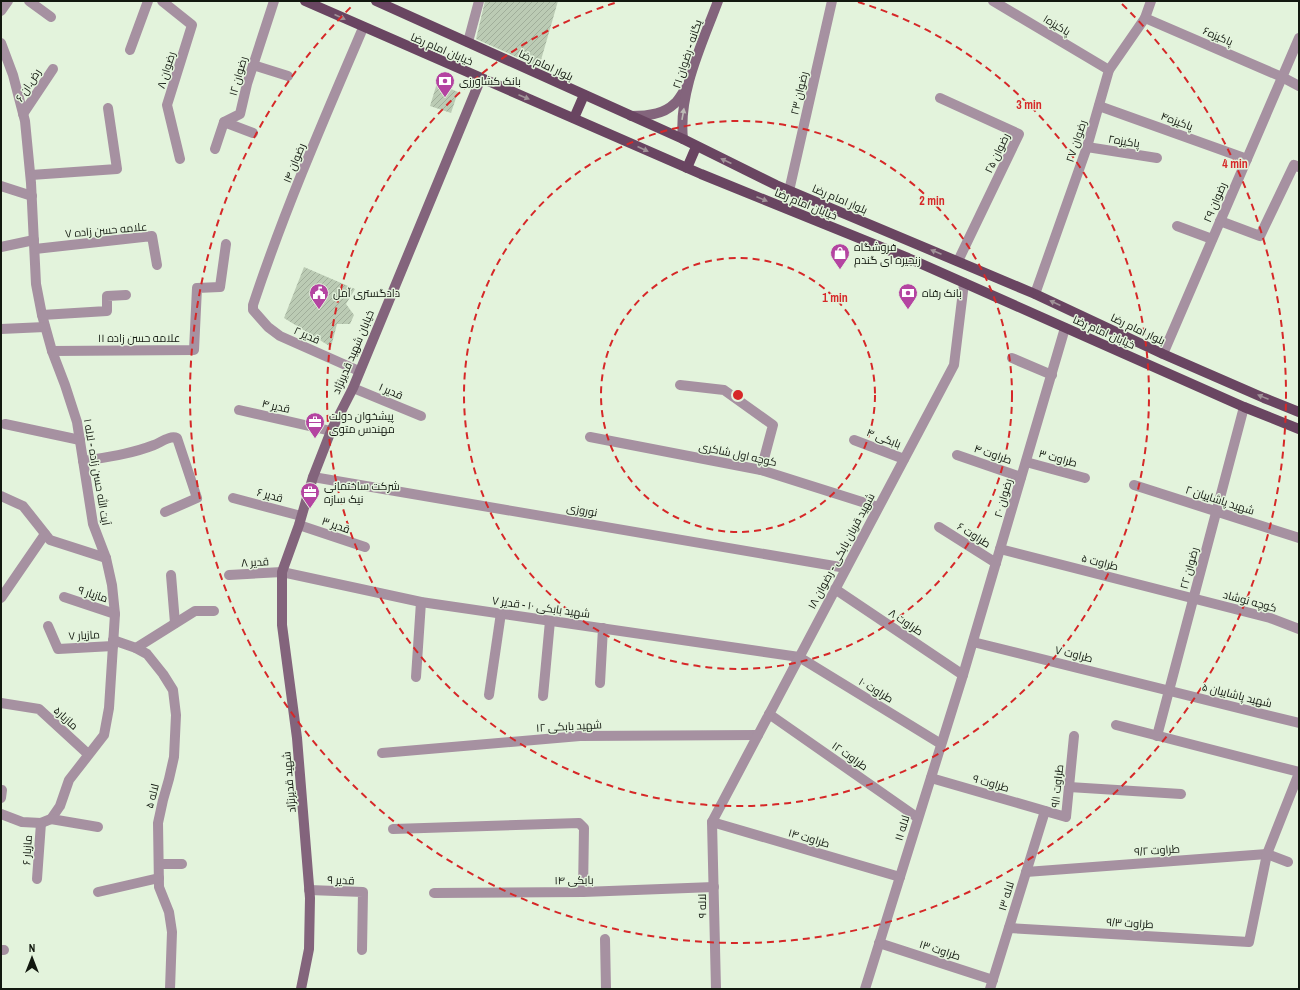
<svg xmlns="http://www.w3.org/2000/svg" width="1300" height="990" viewBox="0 0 1300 990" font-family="'Archivo Narrow',Cairo,sans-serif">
<defs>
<pattern id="building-hatch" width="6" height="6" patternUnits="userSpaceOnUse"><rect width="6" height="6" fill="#bbcbb4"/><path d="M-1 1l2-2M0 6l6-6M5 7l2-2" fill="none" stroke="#a0ae9a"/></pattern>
</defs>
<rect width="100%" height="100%" fill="#e3f3dc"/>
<g fill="url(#building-hatch)">
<path d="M485 1H558L539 67 476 39Z"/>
<path d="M437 83 458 92 451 113 430 106Z"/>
<path d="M304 267 355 289 346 304 354 315 350 324H337L331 347 284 318Z"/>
</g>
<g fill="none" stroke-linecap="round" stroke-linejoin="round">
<g stroke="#a691a1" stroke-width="10">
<path d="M29 1 51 17"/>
<path d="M162 1 192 25 167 105 180 159"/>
<path d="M993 1 1109 70"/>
<path d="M1 11 8 1"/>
<path d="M1145 18 1282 77 1299 86"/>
<path d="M468 42 479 1"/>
<path d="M1 43 13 75 25 121 31 183 36 284 42 315 52 351 65 385 77 422 93 524 106 558 112 585 115 614 109 708 104 735 69 780 60 806 51 819 41 823 22 822 1 814"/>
<path d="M130 50 148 1"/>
<path d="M253 65 288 76"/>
<path d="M940 98 1019 134 958 261"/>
<path d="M1099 106 1247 159"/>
<path d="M23 114 53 69"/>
<path d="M224 122 253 133"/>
<path d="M1087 147 1157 158"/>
<path d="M215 149 224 122 240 114 247 84 274 1"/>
<path d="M31 175 117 169 108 108"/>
<path d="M1 186 32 196"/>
<path d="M789 191 832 1"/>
<path d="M1220 221 1260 236 1294 165 1299 167"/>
<path d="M1177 226 1212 239"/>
<path d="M1 247 34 240"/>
<path d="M35 249 152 236 157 265"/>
<path d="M1035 294 1087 147 1109 70 1145 18 1151 1"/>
<path d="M42 315 107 311V296L126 295"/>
<path d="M1 329 45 327"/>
<path d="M52 351 194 350 197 288 220 287 226 244"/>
<path d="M1163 354 1299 38"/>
<path d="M1012 358 1052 375"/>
<path d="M359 371 280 336 268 327 253 310V305C284 211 324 119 363 28"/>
<path d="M680 385 724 390 773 425 761 470"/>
<path d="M353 388 421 416"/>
<path d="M239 410 331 431"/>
<path d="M5 424 80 440"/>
<path d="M590 437 761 470 878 507"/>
<path d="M854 440 904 459"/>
<path d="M957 455 1021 477"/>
<path d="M83 461C107 457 131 454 154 445 160 443 170 435 177 438L197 498 165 512"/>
<path d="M1026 462 1085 478"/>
<path d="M313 477 846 568"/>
<path d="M1134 485 1299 538"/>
<path d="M1 496 23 506 50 540 106 558"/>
<path d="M233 498 301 516"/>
<path d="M299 525 365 547"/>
<path d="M939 527 996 563"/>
<path d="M1000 549 1270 618 1299 629"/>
<path d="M171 575 175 623"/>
<path d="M229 575 282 572 421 602 799 657 941 744"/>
<path d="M835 589 963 675"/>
<path d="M64 597 115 614"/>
<path d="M1 598 45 534"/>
<path d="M48 626 58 649 113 646"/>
<path d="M113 640 136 648 147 654 163 674 173 690 176 715 174 757 169 779 163 800 158 823 159 887 169 912 172 932 170 989"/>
<path d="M973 642 1299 723"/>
<path d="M136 648 195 611H214"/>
<path d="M416 677 421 602"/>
<path d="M600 683 603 628"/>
<path d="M489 695 501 613"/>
<path d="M543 696 550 621"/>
<path d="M1 703 39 709 88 754"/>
<path d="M769 714 918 818"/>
<path d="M1116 725 1299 772"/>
<path d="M1157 736 1244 407"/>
<path d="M382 753 580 736 758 735"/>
<path d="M931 778 1066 817 1074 736"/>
<path d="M1069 787 1181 794"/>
<path d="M1 798 2 790"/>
<path d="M51 819 98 827"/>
<path d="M712 822 900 877"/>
<path d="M393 829 579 823 584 828 583 892"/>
<path d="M159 864H182"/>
<path d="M1026 872 1267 854 1288 862"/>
<path d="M37 879 41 823"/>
<path d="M309 890 363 892 362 950"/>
<path d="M98 892 159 878"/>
<path d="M434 893 583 892 714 887"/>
<path d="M1009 928 1249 942 1267 854 1299 773"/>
<path d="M605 939 606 989"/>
<path d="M879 943 993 980"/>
<path d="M1 950H4"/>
<path d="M716 989 712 822 954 365 964 283"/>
<path d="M865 989 963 675 1065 328"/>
<path d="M990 989 1045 811"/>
</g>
<g stroke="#83647c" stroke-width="10">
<path d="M631 116C645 116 663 115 674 104 679 100 682 93 686 88"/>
<path d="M683 139C678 93 702 44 718 1"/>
<path d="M301 989 309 949 310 898 297 738 282 625V572L299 525 313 477 331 431 353 388 481 78"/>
</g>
<g stroke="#694561" stroke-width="10">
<path d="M305 1 701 174 908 258 1244 407 1299 429"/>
<path d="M376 1 683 139 776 185 1035 294 1163 354 1264 398 1299 412"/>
<path d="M574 118 584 95"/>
<path d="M687 168 696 147"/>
</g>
</g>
<defs><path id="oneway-solid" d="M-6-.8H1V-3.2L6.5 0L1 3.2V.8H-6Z"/></defs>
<g fill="#a09398">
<use href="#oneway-solid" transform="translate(340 17) rotate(24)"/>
<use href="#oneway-solid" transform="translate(524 97) rotate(23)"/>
<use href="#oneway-solid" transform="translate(643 149) rotate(24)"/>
<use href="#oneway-solid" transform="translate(726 161) rotate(-155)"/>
<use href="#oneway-solid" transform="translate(762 199) rotate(22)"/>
<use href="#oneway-solid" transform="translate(936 252) rotate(-157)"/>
<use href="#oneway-solid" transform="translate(1055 303) rotate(-155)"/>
<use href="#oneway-solid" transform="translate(1263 397) rotate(-158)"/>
</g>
<use fill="#bdbab6" href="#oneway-solid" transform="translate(683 114) rotate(-80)"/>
<g fill="none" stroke="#d62828" stroke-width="2" stroke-dasharray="7 5">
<circle cx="738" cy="395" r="137"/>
<circle cx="738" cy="395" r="274"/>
<path d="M858 2A411 411 0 1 1 618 2"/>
<path d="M1122 4A548 548 0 1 1 354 4"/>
</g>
<defs>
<symbol id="bank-pin" viewBox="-11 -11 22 30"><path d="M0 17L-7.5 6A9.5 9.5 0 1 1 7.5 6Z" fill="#b444a1" stroke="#e3f3dc"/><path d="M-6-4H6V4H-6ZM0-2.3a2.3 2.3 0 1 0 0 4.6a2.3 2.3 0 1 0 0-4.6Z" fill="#fff"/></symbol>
<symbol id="shop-pin" viewBox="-11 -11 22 30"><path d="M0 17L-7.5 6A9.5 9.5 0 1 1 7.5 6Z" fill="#b444a1" stroke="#e3f3dc"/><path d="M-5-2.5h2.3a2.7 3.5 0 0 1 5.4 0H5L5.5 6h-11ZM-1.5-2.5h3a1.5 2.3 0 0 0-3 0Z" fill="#fff"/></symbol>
<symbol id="civic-pin" viewBox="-11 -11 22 30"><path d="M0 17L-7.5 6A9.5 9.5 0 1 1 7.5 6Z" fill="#b444a1" stroke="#e3f3dc"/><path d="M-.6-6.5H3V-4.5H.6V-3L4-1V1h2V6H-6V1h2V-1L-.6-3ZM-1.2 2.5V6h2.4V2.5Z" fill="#fff"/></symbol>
<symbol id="office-pin" viewBox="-11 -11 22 30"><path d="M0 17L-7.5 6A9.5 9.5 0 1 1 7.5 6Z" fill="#b444a1" stroke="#e3f3dc"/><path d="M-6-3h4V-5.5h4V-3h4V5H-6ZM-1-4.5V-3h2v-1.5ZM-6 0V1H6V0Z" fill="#fff"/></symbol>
</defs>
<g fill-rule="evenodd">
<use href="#bank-pin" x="434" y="70" width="22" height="30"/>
<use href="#shop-pin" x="829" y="242" width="22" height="30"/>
<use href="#civic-pin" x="308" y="282" width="22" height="30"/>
<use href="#bank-pin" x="897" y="282" width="22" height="30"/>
<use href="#office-pin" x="304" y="411" width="22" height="30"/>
<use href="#office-pin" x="299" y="481" width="22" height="30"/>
</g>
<g text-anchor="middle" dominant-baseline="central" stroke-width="3" stroke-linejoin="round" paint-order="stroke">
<g font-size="11" fill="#12180f" stroke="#e3f3dc">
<text transform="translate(1057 25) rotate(31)">پاکیزه۱</text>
<text transform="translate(1218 36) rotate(23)">پاکیزه۶</text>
<text transform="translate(442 49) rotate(23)">خیابان امام رضا</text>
<text transform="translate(687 54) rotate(-72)">یگانه - رضوان ۲۱</text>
<text transform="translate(546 65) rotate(25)">بلوار امام رضا</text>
<text transform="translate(166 70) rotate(-73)">رضوان ۸</text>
<text transform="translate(238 76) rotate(-74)">رضوان ۱۲</text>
<text transform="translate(28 85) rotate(-57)">رض.ان ۶</text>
<text transform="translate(799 93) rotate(-77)">رضوان ۲۳</text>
<text transform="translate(1177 121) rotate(20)">پاکیزه۴</text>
<text transform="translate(1076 141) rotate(-72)">رضوان ۲۷</text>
<text transform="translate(1124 141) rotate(9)">پاکیزه۲</text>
<text transform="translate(997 153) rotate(-64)">رضوان ۲۵</text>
<text transform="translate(294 163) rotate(-68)">رضوان ۱۴</text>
<text transform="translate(840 199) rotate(23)">بلوار امام رضا</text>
<text transform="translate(1215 202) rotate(-67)">رضوان ۲۹</text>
<text transform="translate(806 204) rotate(22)">خیابان امام رضا</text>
<text transform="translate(106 230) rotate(-5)">علامه حسن زاده ۷</text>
<text transform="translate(1138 329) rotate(25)">بلوار امام رضا</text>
<text transform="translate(1104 332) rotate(24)">خیابان امام رضا</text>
<text transform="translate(307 335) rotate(24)">قدیر ۲</text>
<text x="139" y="338">علامه حسن زاده ۱۱</text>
<text transform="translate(353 352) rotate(-67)">خيابان شهيد قديرنژاد</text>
<text transform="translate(391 391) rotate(23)">قدیر ۱</text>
<text transform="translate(276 406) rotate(13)">قدیر ۴</text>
<text transform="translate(884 438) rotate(21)">بابکی ۴</text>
<text transform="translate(738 454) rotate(12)">کوچه اول شاکری</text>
<text transform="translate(993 454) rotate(19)">طراوت ۴</text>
<text transform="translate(1058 458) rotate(15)">طراوت ۳</text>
<text transform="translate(97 472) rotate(80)">آیت الله حسن زاده - لاله ۱</text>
<text transform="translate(270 495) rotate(15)">قدیر ۶</text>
<text transform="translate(1003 498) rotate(-74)">رضوان ۲۰</text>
<text transform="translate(1220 500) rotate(18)">شهید پاشاییان ۲</text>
<text transform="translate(582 510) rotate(10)">نوروزی</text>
<text transform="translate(336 525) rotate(19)">قدیر ۳</text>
<text transform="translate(974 535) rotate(32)">طراوت ۶</text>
<text transform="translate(841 551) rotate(-62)">شهید قربان بابکی - رضوان ۱۸</text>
<text transform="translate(255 562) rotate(-3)">قدیر ۸</text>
<text transform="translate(1100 562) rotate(14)">طراوت ۵</text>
<text transform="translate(1189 568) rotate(-75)">رضوان ۲۲</text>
<text transform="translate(93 594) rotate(18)">مازیار ۹</text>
<text transform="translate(1250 601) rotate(15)">کوچه نوشاد</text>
<text transform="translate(541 607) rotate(8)">شهید بابکی ۱۰ - قدیر ۷</text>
<text transform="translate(906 622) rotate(34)">طراوت ۸</text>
<text transform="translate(84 635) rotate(-3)">مازیار ۷</text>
<text transform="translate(1074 654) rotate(14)">طراوت ۷</text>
<text transform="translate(876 690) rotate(31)">طراوت ۱۰</text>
<text transform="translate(1237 695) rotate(14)">شهید پاشاییان ۵</text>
<text transform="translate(66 718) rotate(42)">مازیار۵</text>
<text transform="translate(569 726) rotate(-3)">شهید بابکی ۱۲</text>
<text transform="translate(850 756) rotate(35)">طراوت ۱۲</text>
<text transform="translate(289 782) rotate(-95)">شهید قدیرنژاد</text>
<text transform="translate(991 783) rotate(16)">طراوت ۹</text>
<text transform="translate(1057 786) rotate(-84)">طراوت ۹/۱</text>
<text transform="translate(152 796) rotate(-76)">لاله ۵</text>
<text transform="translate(902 828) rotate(-73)">لاله ۱۱</text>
<text transform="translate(809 838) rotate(16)">طراوت ۱۴</text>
<text transform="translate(27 850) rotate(-87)">مازیار ۶</text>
<text transform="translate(1157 850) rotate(-4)">طراوت ۹/۲</text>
<text transform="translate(341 880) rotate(2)">قدیر ۹</text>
<text transform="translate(574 880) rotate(-1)">بابکی ۱۴</text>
<text transform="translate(1006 896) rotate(-73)">لاله ۱۳</text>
<text transform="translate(702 906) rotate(-91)">لاله ۹</text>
<text transform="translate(1130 923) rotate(3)">طراوت ۹/۳</text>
<text transform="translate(940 950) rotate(18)">طراوت ۱۳</text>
</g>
<g font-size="11" fill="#12180f" stroke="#e3f3dc" text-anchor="start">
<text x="459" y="81">بانک کشاورزی</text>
<text x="854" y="247">فروشگاه<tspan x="854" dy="13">زنجیره ای گندم</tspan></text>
<text x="333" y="293">دادگستری آمل</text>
<text x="922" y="293">بانک رفاه</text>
<text x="329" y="416">پیشخوان دولت<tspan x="329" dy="13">مهندس متوی</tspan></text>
<text x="324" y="486">شرکت ساختمانی<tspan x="324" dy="13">نیک سازه</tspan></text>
</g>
</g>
<circle cx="738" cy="395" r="6" fill="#d62828" stroke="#e3f3dc" stroke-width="2"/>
<g font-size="12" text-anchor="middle" font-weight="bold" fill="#d62828" stroke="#e3f3dc" stroke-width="3" stroke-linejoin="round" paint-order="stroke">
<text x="1029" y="109">3 min</text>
<text x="1235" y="168">4 min</text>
<text x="932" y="205">2 min</text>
<text x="835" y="302">1 min</text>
</g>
<rect width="1300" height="990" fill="none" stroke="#12180f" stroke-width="4"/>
<g transform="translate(32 958)" stroke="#e3f3dc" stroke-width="3" paint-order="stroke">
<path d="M0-3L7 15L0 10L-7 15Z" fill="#12180f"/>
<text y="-6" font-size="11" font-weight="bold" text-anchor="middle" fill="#12180f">N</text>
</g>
</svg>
